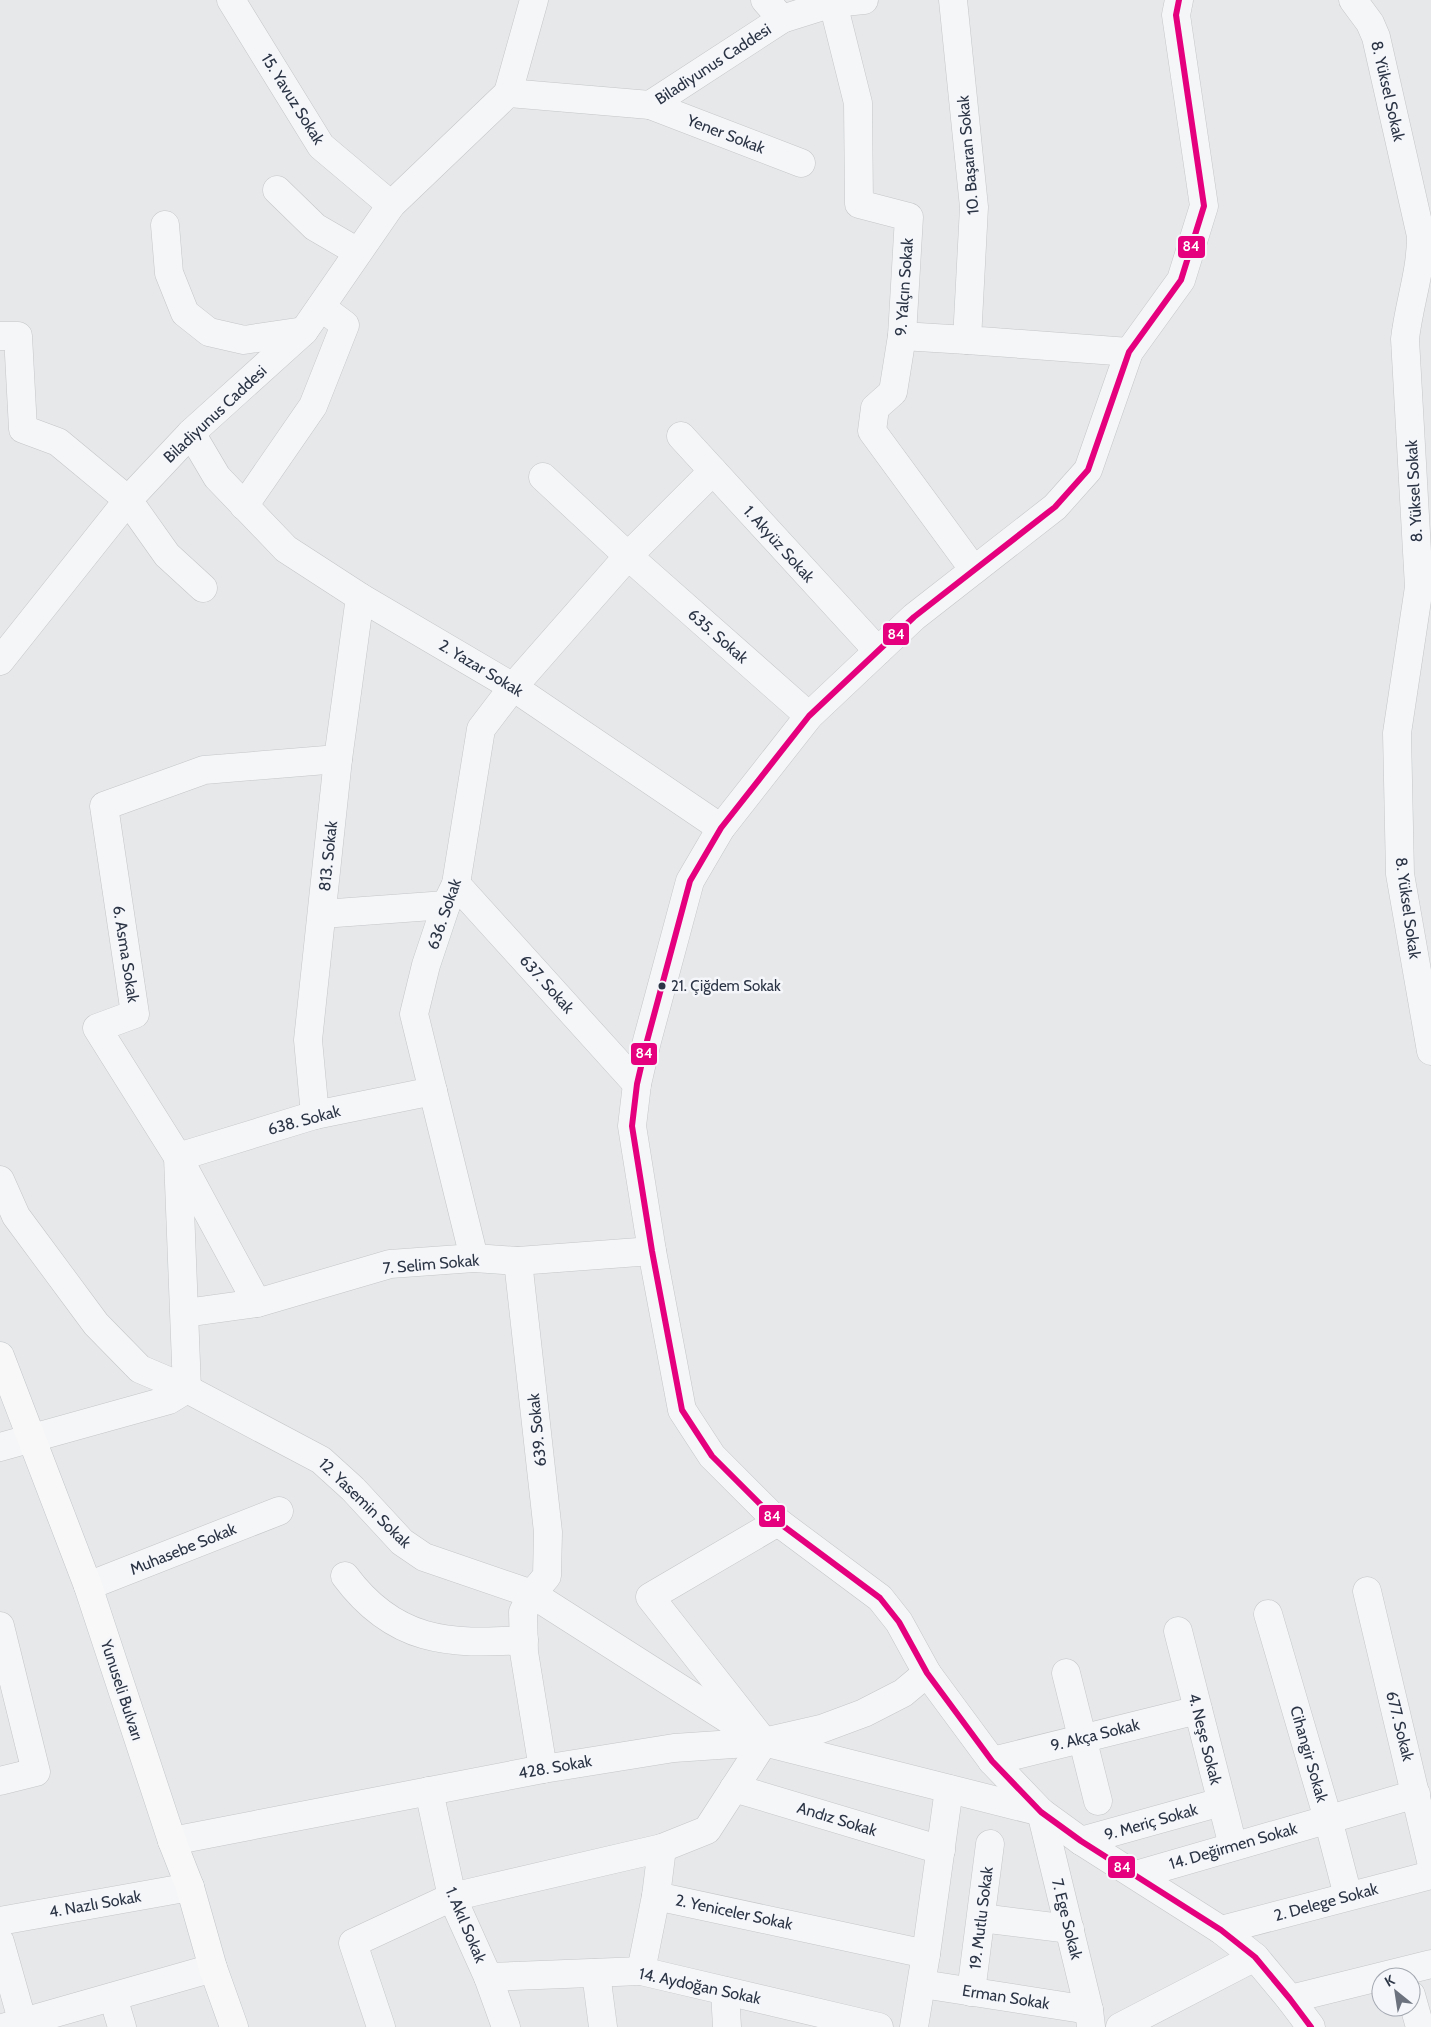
<svg xmlns="http://www.w3.org/2000/svg" width="1431" height="2027" viewBox="0 0 1431 2027" font-family="Cabin,sans-serif">
<rect width="100%" height="100%" fill="#e6e8ea"/>
<g fill="none" stroke-linecap="round" stroke-linejoin="round">
<defs>
<g id="minor">
<path d="M231 0 321 146 391 205"/>
<path d="M765 0 782 19"/>
<path d="M953 0 974 207 967 340 1129 352"/>
<path d="M1179 0 1176 15 1204 206 1181 280 1129 352 1088 470 1055 507 914 617 809 716 721 828 690 881 647 1041 637 1084 632 1126 652 1251 682 1410 712 1456 778 1522 880 1598 899 1622 927 1673 992 1761 1041 1812 1081 1841 1221 1930 1255 1957 1290 1999 1311 2027"/>
<path d="M1353 0 1370 23 1376 37 1421 236C1421 273 1409 303 1405 339L1419 587 1397 733 1400 874 1431 1051"/>
<path d="M833 3 858 103 859 204 909 217 902 336 893 392 875 408 872 431 974 570"/>
<path d="M508 93 534 0"/>
<path d="M650 105 801 163"/>
<path d="M277 190 315 227 358 252"/>
<path d="M165 225 169 273 185 313 209 332 244 340 304 331"/>
<path d="M0 336H18L23 429 58 442 128 500 167 555 203 588"/>
<path d="M902 336 967 340"/>
<path d="M191 433 217 477 286 549 360 597 513 687 721 828"/>
<path d="M681 436 878 651"/>
<path d="M543 477 628 556 809 716"/>
<path d="M244 506 313 406 345 325 321 307"/>
<path d="M0 661 128 500 191 433 304 331 391 205 508 93 650 105 782 19 833 3 864 0"/>
<path d="M456 884 637 1084"/>
<path d="M322 914 446 905"/>
<path d="M315 1115 308 1040 338 759 360 597"/>
<path d="M0 1180 16 1216 96 1324 140 1369 187 1389 321 1460 353 1489 402 1542 424 1557 532 1594 764 1742"/>
<path d="M474 1258 414 1014 426 965 446 905 456 884 481 729 513 687 628 556 713 471"/>
<path d="M518 1261 548 1532 547 1576 532 1594 523 1612 524 1652 543 1769"/>
<path d="M257 1303 178 1157 97 1028 135 1014 104 806 204 770 338 759"/>
<path d="M185 1313 257 1303 390 1264 474 1258 518 1261 652 1251"/>
<path d="M0 1447 169 1400 187 1389 178 1157 315 1115 433 1091"/>
<path d="M778 1522 650 1597 764 1742 1041 1812"/>
<path d="M345 1576C394 1642 448 1645 524 1640"/>
<path d="M88 1586 279 1511"/>
<path d="M1367 1591 1431 1861"/>
<path d="M1268 1614 1328 1819 1348 1896"/>
<path d="M0 1626 36 1772 0 1781"/>
<path d="M1178 1631 1233 1846"/>
<path d="M1066 1673 1098 1801"/>
<path d="M992 1761 1198 1710"/>
<path d="M734 1788 941 1850"/>
<path d="M429 1791 452 1897 488 1977 506 2027"/>
<path d="M1041 1812 1089 2010 1091 2027"/>
<path d="M172 1841 543 1769 674 1748 764 1742 821 1729 864 1713 903 1693 927 1673"/>
<path d="M1081 1841 1221 1802"/>
<path d="M662 1848 707 1830 764 1742"/>
<path d="M1136 1875 1416 1794"/>
<path d="M981 1918 1070 1929"/>
<path d="M0 1921 190 1887"/>
<path d="M1221 1930 1431 1875"/>
<path d="M0 1942 24 2027"/>
<path d="M926 1954 949 1789"/>
<path d="M641 1971 656 1896"/>
<path d="M596 1973 603 2027"/>
<path d="M488 1977 641 1971 879 2027"/>
<path d="M922 1984 1089 2010"/>
<path d="M725 1991 727 2027"/>
<path d="M971 1992 990 1844"/>
<path d="M1411 1995 1420 2027"/>
<path d="M113 1997 122 2027"/>
<path d="M1290 1999 1431 1964"/>
<path d="M6 2027 213 1968"/>
<path d="M381 2027 353 1943 452 1897 662 1848 656 1896 926 1954 914 2027"/>
<path d="M1120 2027 1255 1957"/>
</g>
<path id="major" d="M0 1356 88 1586 172 1841 190 1887 213 1968 234 2027"/>
</defs>
<use href="#minor" stroke="#c4c6c8" stroke-width="29"/>
<use href="#major" stroke="#c2c5c8" stroke-width="29"/>
<use href="#minor" stroke="#f5f6f7" stroke-width="28"/>
<use href="#major" stroke="#f8f8f8" stroke-width="28"/>
<defs>
<path id="bus-1" d="M1179 0 1176 15 1204 206 1181 280 1129 352 1088 470 1055 507 914 617 809 716 721 828 690 881 647 1041 637 1084 632 1126 652 1251 682 1410 712 1456 778 1522 880 1598 899 1622 927 1673 992 1761 1041 1812 1081 1841 1221 1930 1255 1957 1290 1999 1311 2027"/>
</defs>
<use href="#bus-1" stroke="#f4f6f9" stroke-width="10"/>
<use href="#bus-1" stroke="#e5007d" stroke-width="6"/>
</g>
<circle fill="#2b3445" stroke="#f4f6f9" stroke-width="2" cx="662" cy="986" r="4.5"/>
<g text-anchor="middle" dominant-baseline="central" stroke-width="5" stroke-linejoin="round" paint-order="stroke">
<g font-size="15" fill="#2b3445" stroke="#f4f6f9" text-anchor="start">
<text x="671" y="986">21. Çiğdem Sokak</text>
</g>
<g font-size="16" fill="#2b3445" stroke="#f4f6f9">
<text transform="translate(713 64) rotate(-33)">Biladiyunus Caddesi</text>
<text transform="translate(1388 91) rotate(77)">8. Yüksel Sokak</text>
<text transform="translate(293 99) rotate(58)">15. Yavuz Sokak</text>
<text transform="translate(726 134) rotate(21)">Yener Sokak</text>
<text transform="translate(968 155) rotate(-95)">10. Başaran Sokak</text>
<text transform="translate(904 287) rotate(-86)">9. Yalçın Sokak</text>
<text transform="translate(215 414) rotate(-43)">Biladiyunus Caddesi</text>
<text transform="translate(1414 491) rotate(-93)">8. Yüksel Sokak</text>
<text transform="translate(779 544) rotate(48)">1. Akyüz Sokak</text>
<text transform="translate(718 636) rotate(41)">635. Sokak</text>
<text transform="translate(481 668) rotate(31)">2. Yazar Sokak</text>
<text transform="translate(328 856) rotate(-84)">813. Sokak</text>
<text transform="translate(1408 908) rotate(82)">8. Yüksel Sokak</text>
<text transform="translate(444 914) rotate(-71)">636. Sokak</text>
<text transform="translate(126 954) rotate(81)">6. Asma Sokak</text>
<text transform="translate(547 984) rotate(48)">637. Sokak</text>
<text transform="translate(304 1120) rotate(-15)">638. Sokak</text>
<text transform="translate(431 1264) rotate(-5)">7. Selim Sokak</text>
<text transform="translate(537 1430) rotate(-96)">639. Sokak</text>
<text transform="translate(365 1503) rotate(44)">12. Yasemin Sokak</text>
<text transform="translate(183 1549) rotate(-22)">Muhasebe Sokak</text>
<text transform="translate(122 1690) rotate(72)">Yunuseli Bulvarı</text>
<text transform="translate(1400 1726) rotate(76)">677. Sokak</text>
<text transform="translate(1095 1735) rotate(-14)">9. Akça Sokak</text>
<text transform="translate(1205 1739) rotate(76)">4. Neşe Sokak</text>
<text transform="translate(1309 1754) rotate(74)">Cihangir Sokak</text>
<text transform="translate(555 1767) rotate(-10)">428. Sokak</text>
<text transform="translate(837 1819) rotate(17)">Andız Sokak</text>
<text transform="translate(1151 1822) rotate(-16)">9. Meriç Sokak</text>
<text transform="translate(1233 1846) rotate(-16)">14. Değirmen Sokak</text>
<text transform="translate(1326 1902) rotate(-15)">2. Delege Sokak</text>
<text transform="translate(95 1904) rotate(-10)">4. Nazlı Sokak</text>
<text transform="translate(734 1912) rotate(12)">2. Yeniceler Sokak</text>
<text transform="translate(981 1918) rotate(-83)">19. Mutlu Sokak</text>
<text transform="translate(1067 1919) rotate(76)">7. Ege Sokak</text>
<text transform="translate(466 1925) rotate(67)">1. Akıl Sokak</text>
<text transform="translate(700 1986) rotate(12)">14. Aydoğan Sokak</text>
<text transform="translate(1006 1997) rotate(9)">Erman Sokak</text>
</g>
</g>
<g stroke="#f4f6f9" stroke-width="2">
<rect x="1177" y="235" width="29" height="24" rx="5" fill="#e5007d"/>
<rect x="882" y="622" width="28" height="24" rx="5" fill="#e5007d"/>
<rect x="630" y="1042" width="28" height="24" rx="5" fill="#e5007d"/>
<rect x="758" y="1504" width="28" height="24" rx="5" fill="#e5007d"/>
<rect x="1107" y="1855" width="29" height="24" rx="5" fill="#e5007d"/>
</g>
<g font-size="14" text-anchor="middle" font-weight="bold" fill="#fff">
<text x="1191" y="251">84</text>
<text x="896" y="639">84</text>
<text x="644" y="1058">84</text>
<text x="772" y="1521">84</text>
<text x="1122" y="1872">84</text>
</g>
<g transform="translate(1396 1992) rotate(330)"><circle r="24" fill="#f4f6f9" stroke="#a4a8b1"/>
<path d="M0-4L9 19L0 12L-9 19Z" fill="#6c737f"/>
<text y="-8" font-size="14" font-weight="bold" text-anchor="middle" fill="#2b3445">K</text>
</g>
</svg>
